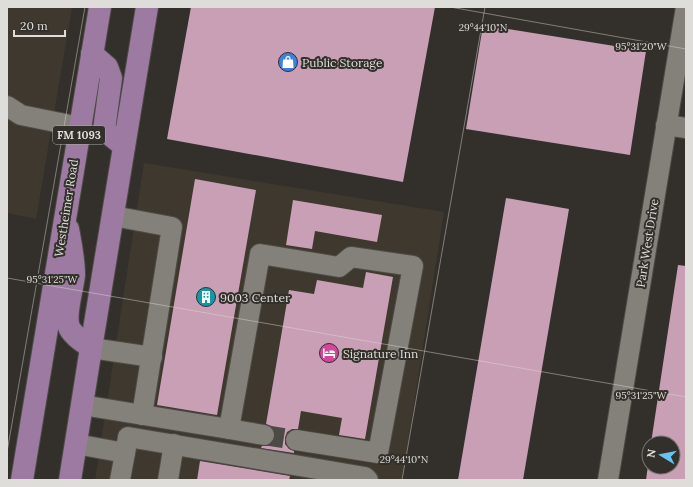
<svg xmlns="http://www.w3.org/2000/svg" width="693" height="487" viewBox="0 0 693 487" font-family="Lora,serif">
<rect width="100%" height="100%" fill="#33302b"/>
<g fill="#3f382e">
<path d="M7 7H72L36 219 7 213Z"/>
<path d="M144 163 444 212 402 480H95Z"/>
</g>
<g fill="#c89fb4">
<path d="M191 7H435L403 182 167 139Z"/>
<path d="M483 25 646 51 630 155 466 129Z"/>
<path d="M195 179 256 190 217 415 157 405Z"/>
<path d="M506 198 569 209 523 480H458Z"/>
<path d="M293 200 382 215 377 242 315 231 312 249 286 245Z"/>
<path d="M678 265 686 266V480H646L649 458V467H673V443H651Z"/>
<path d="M366 272 393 277 365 439 339 435 342 418 301 411 298 429H292L287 432 285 438V444L289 449 294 451V453L261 448 262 446H268L273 443 275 437V431L271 426 266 424 289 290 314 294 317 280 363 288Z"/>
<path d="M200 461 290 476 289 480H197Z"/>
</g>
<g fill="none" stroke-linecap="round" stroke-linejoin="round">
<path stroke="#4d4a45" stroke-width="20" stroke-dasharray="20 10" stroke-linecap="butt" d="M264 435 296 440"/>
<defs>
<g id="minor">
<path d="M7 106 21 115 80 127"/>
<path d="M666 125 686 128"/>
<path d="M113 216 172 227 142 415"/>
<path d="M91 348 152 357"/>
<path d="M82 405 229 429 260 254 339 267 351 257 413 266 378 453 296 440"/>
<path d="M229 429 264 435"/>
<path d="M76 444 125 453"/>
<path d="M120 480 128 437 365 477 368 480"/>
<path d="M168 480 174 444"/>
<path d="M608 480 686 7"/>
</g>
<g id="major">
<path d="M92 54 107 67 111 78 104 130 124 146"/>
<path d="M68 229C71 245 74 259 74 275 73 288 64 315 69 327 72 335 84 342 91 348"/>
<path d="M22 480 100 7"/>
<path d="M70 480 91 348 147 7"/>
</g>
</defs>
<use href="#minor" stroke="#4e4b47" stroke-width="22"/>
<use href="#major" stroke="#4e4b47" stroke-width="24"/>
<use href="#minor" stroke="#84807a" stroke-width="20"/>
<use href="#major" stroke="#9d7aa2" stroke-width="22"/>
</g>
<path fill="none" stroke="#dfddda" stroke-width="1" stroke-opacity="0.45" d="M450 7 686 49M7 278 686 397M7 452 85 7M402 480 485 7"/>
<defs>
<symbol id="shop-disc" viewBox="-11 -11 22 22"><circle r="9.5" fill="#3f7fe0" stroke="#33302b"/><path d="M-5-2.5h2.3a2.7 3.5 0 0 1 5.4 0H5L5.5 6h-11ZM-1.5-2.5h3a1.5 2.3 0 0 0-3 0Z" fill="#fff"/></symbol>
<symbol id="building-disc" viewBox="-11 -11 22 22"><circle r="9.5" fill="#0f9aa8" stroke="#33302b"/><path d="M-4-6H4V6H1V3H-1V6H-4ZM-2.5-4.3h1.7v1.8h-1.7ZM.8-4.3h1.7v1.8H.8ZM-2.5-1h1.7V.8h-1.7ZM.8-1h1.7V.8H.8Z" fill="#fff"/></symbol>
<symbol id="hotel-disc" viewBox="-11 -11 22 22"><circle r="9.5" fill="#d1479c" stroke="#33302b"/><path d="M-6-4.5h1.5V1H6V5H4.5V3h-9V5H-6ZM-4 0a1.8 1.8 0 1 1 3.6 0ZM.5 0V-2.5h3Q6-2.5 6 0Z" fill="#fff"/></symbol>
</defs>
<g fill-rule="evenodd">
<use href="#shop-disc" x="277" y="51" width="22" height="22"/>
<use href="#building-disc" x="195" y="286" width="22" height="22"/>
<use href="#hotel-disc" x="318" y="342" width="22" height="22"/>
</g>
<g text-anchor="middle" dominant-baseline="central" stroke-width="4" stroke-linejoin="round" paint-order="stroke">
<rect fill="#33302b" stroke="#aba9a6" stroke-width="1" x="53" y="126" width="52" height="18" rx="3"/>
<g font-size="11" font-weight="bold" fill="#dfddda">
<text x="79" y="135">FM 1093</text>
</g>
<g font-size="12" fill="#dfddda" stroke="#33302b" text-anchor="start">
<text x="302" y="62">Public Storage</text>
<text x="220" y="297">9003 Center</text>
<text x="343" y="353">Signature Inn</text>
</g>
<g font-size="12" fill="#dfddda" stroke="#33302b">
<text transform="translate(66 208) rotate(-81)">Westheimer Road</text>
<text transform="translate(647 243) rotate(-81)">Park West Drive</text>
</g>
</g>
<g font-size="10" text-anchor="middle" fill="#dfddda" stroke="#33302b" stroke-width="4" stroke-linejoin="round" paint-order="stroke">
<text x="483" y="31">29°44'10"N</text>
<text x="641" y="50">95°31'20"W</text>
<text x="52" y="283">95°31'25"W</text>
<text x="641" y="399">95°31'25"W</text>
<text x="404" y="463">29°44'10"N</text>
</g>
<rect width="693" height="487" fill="none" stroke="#dfddda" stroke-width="16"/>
<g transform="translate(661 455) rotate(280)"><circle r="19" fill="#33302b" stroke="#787571"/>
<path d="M0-3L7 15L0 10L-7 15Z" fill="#67c4f0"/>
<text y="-6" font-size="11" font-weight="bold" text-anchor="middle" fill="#dfddda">N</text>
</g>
<path d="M14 30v6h51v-6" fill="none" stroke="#dfddda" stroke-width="2"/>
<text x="20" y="30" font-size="12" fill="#dfddda" stroke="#33302b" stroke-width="3" paint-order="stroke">20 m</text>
</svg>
